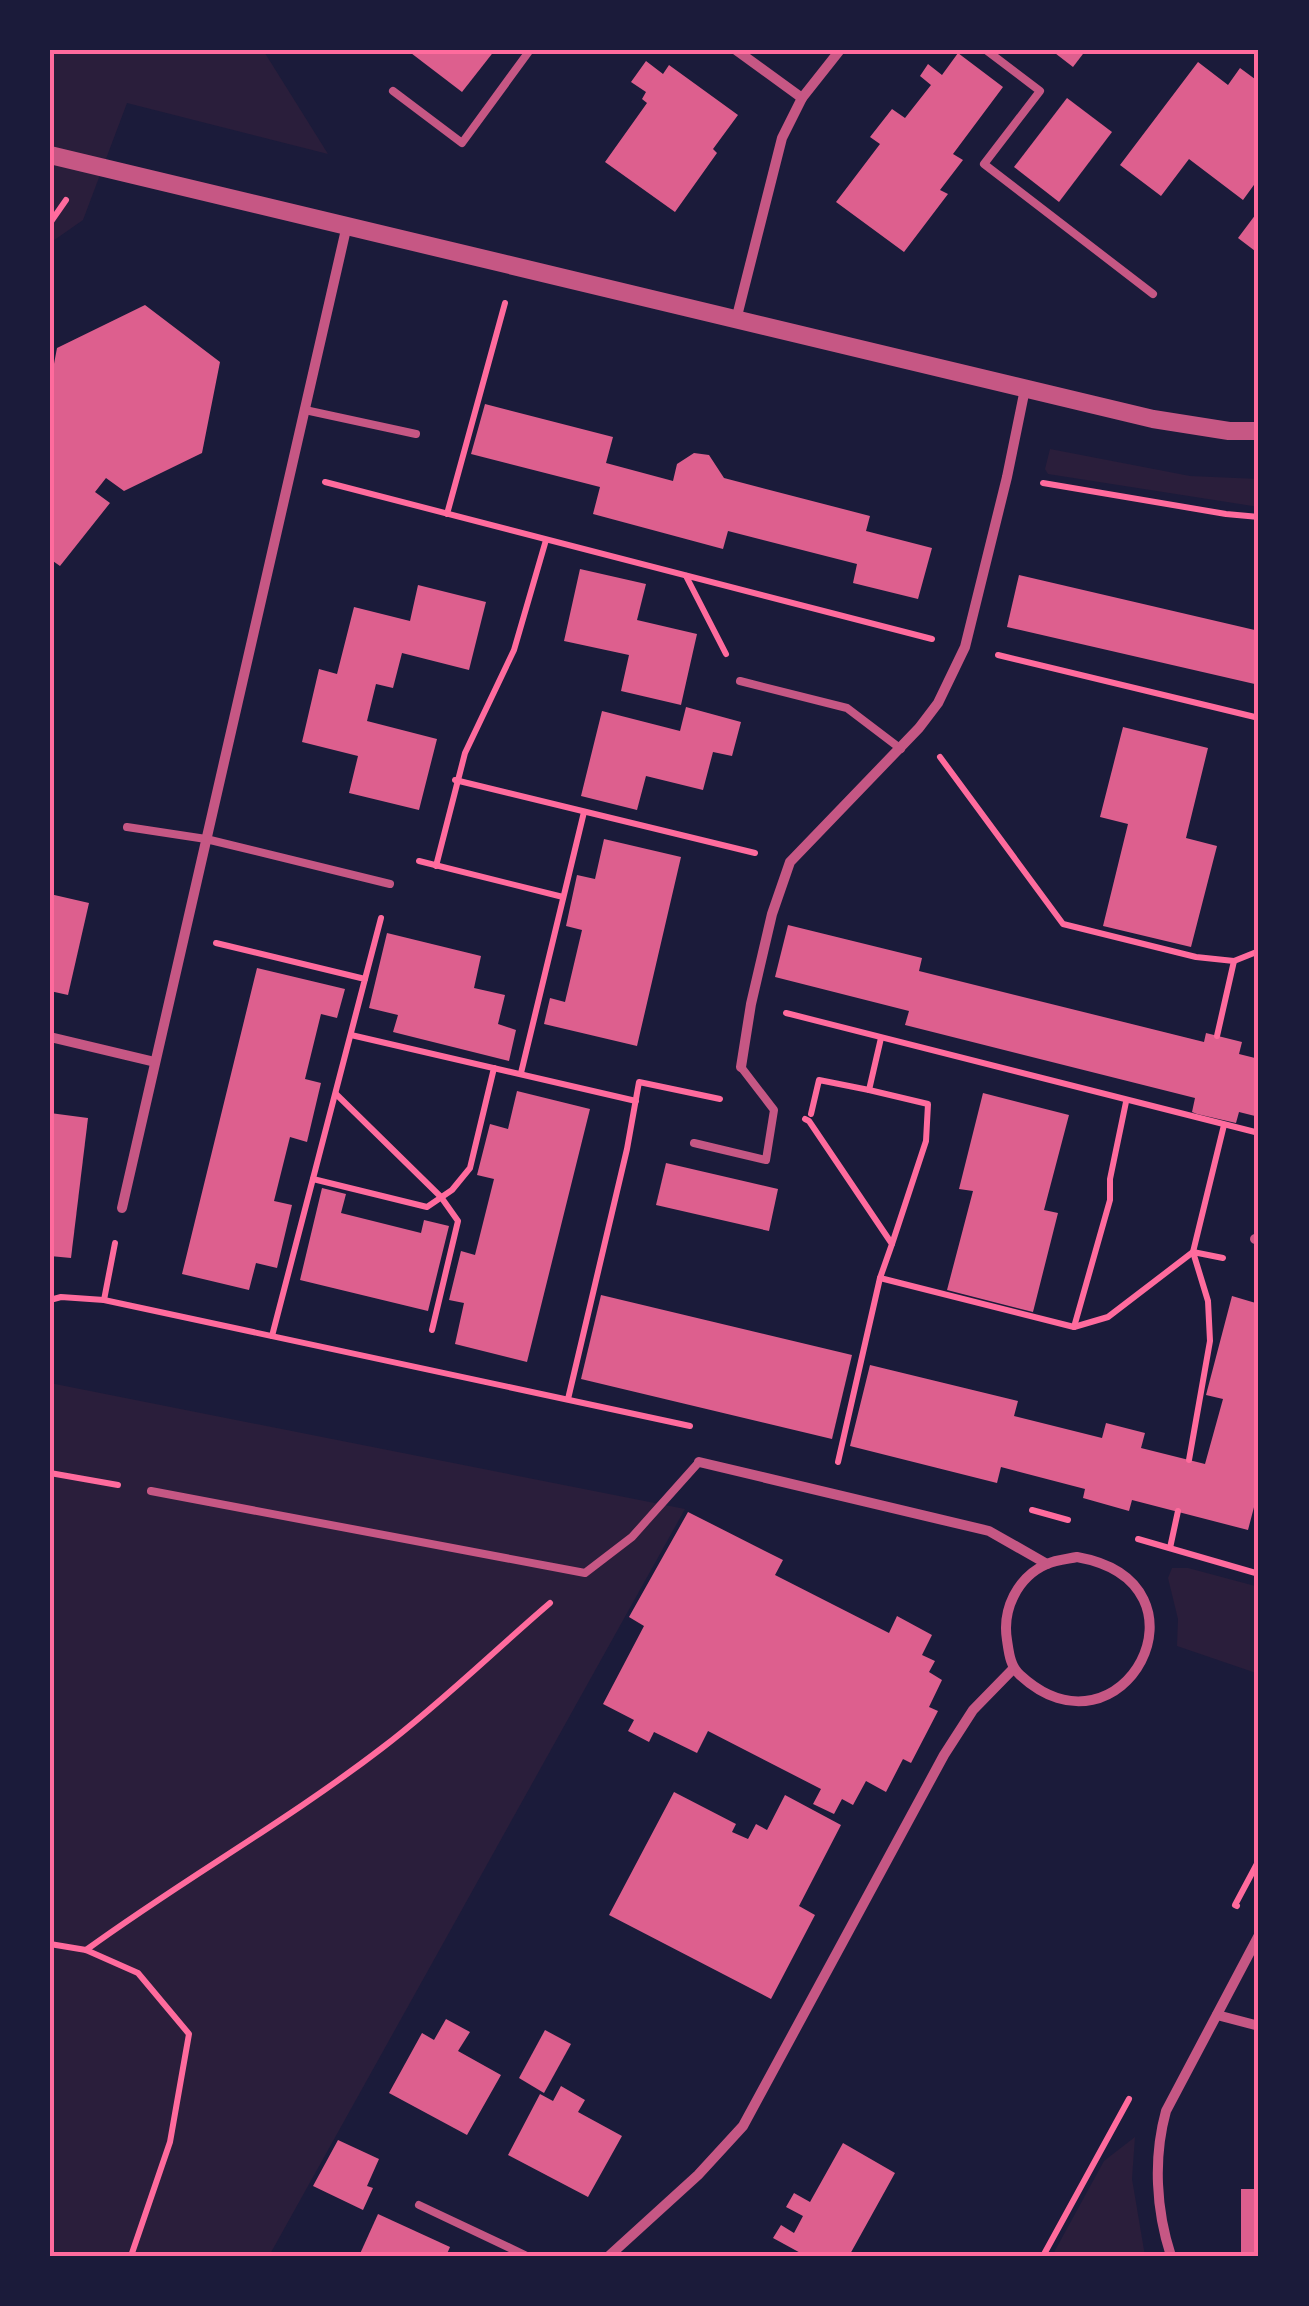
<svg xmlns="http://www.w3.org/2000/svg" width="1309" height="2306" viewBox="0 0 1309 2306" font-family="'DejaVu Sans',sans-serif">
<rect width="100%" height="100%" fill="#1b1b3a"/>
<g fill="#2a1e3b">
<path d="M50 50H263L328 154 127 103 83 220 50 243Z"/>
<path d="M1050 449 1190 476 1259 479V507L1048 474 1045 469Z"/>
<path d="M50 1383 685 1509 269 2256H50Z"/>
<path d="M1172 1568H1188L1259 1587V1674L1177 1646 1178 1619 1168 1578Z"/>
<path d="M1135 2137 1132 2179 1145 2256H1052L1104 2161Z"/>
</g>
<g fill="#dd5f8e">
<path d="M407 50H495L462 92Z"/>
<path d="M1051 50H1086L1073 67Z"/>
<path d="M958 53 1003 87 953 154 963 160 940 190 948 194 904 252 836 202 880 144 870 137 892 109 905 118 931 85 920 76 928 64 942 75Z"/>
<path d="M646 61 663 74 669 65 738 115 713 149 717 153 675 212 605 162 647 103 642 99 646 92 631 82Z"/>
<path d="M1198 62 1228 85 1240 68 1259 82V178L1243 200 1189 159 1161 196 1120 165Z"/>
<path d="M1067 98 1112 132 1059 202 1014 167Z"/>
<path d="M1259 210V254L1238 238Z"/>
<path d="M145 305 220 362 202 453 124 491 106 478 95 492 110 503 60 566 50 559V385L57 348Z"/>
<path d="M485 404 613 437 606 463 673 481 677 464 694 453 709 455 724 478 870 516 866 531 932 548 918 599 853 583 857 564 728 531 723 549 593 514 600 487 471 454Z"/>
<path d="M580 569 646 584 637 620 697 634 681 705 621 691 629 655 564 641Z"/>
<path d="M1019 575 1259 631V685L1007 627Z"/>
<path d="M418 585 486 602 469 670 402 653 393 688 376 684 367 721 437 739 419 810 349 793 358 756 302 742 319 669 337 674 354 607 410 621Z"/>
<path d="M686 707 741 722 732 756 713 752 703 790 646 776 637 810 581 796 602 711 680 731Z"/>
<path d="M1123 727 1208 748 1186 838 1217 846 1191 947 1103 926 1128 824 1100 817Z"/>
<path d="M604 839 681 857 637 1046 544 1024 550 998 565 1002 582 930 566 926 577 875 595 879Z"/>
<path d="M50 894 89 903 68 995 50 991Z"/>
<path d="M788 925 922 958 919 971 1204 1042 1206 1033 1242 1042 1239 1054 1259 1059V1117L1239 1112 1236 1123 1197 1114 1192 1112 1195 1098 905 1025 909 1011 775 977Z"/>
<path d="M387 933 481 956 474 988 505 995 498 1024 516 1030 509 1061 393 1032 398 1015 369 1008Z"/>
<path d="M257 968 345 989 337 1018 321 1014 305 1079 321 1083 307 1142 290 1137 274 1201 292 1205 277 1268 256 1263 249 1290 182 1274Z"/>
<path d="M517 1091 590 1109 527 1362 455 1344 464 1303 449 1300 461 1251 475 1255 494 1179 477 1175 490 1124 508 1129Z"/>
<path d="M983 1093 1069 1115 1044 1210 1058 1213 1033 1312 947 1290 973 1191 959 1189Z"/>
<path d="M50 1113 88 1118 71 1258 50 1256Z"/>
<path d="M666 1163 778 1189 769 1231 656 1205Z"/>
<path d="M322 1188 346 1194 341 1213 421 1233 424 1220 449 1226 428 1311 300 1280Z"/>
<path d="M601 1295 852 1355 832 1439 581 1379Z"/>
<path d="M1232 1296 1259 1304V1488L1248 1530 1132 1500 1129 1511 1083 1498 1085 1489 1001 1467 997 1483 850 1446 870 1365 1018 1401 1014 1416 1102 1438 1106 1423 1145 1433 1141 1448 1205 1464 1223 1399 1206 1395Z"/>
<path d="M688 1512 783 1560 775 1575 889 1633 897 1616 932 1635 922 1655 935 1661 929 1672 942 1680 929 1707 938 1711 911 1763 903 1759 886 1792 866 1781 853 1805 842 1799 834 1814 813 1804 821 1789 708 1731 697 1753 654 1732 649 1742 628 1731 634 1720 603 1704 644 1626 629 1617Z"/>
<path d="M674 1792 736 1824 732 1832 748 1839 756 1824 767 1830 785 1795 841 1825 799 1906 815 1915 771 1999 609 1915Z"/>
<path d="M446 2019 470 2032 458 2051 501 2075 467 2135 389 2093 422 2033 434 2040Z"/>
<path d="M545 2030 571 2044 544 2093 519 2078Z"/>
<path d="M561 2086 585 2100 578 2112 622 2136 588 2197 508 2155 540 2094 553 2101Z"/>
<path d="M338 2140 379 2159 367 2186 373 2188 363 2210 313 2186Z"/>
<path d="M843 2143 895 2173 849 2256H806L773 2238 781 2225 794 2233 803 2216 786 2207 794 2193 810 2202Z"/>
<rect x="1241" y="2189" width="18" height="67"/>
<path d="M378 2214 450 2247 446 2256H359Z"/>
</g>
<g fill="none" stroke-linecap="round" stroke-linejoin="round">
<g stroke="#ff6b9d" stroke-width="6">
<path d="M50 223 66 200"/>
<path d="M325 482 932 639"/>
<path d="M1043 483 1226 514 1259 517"/>
<path d="M447 514 505 303"/>
<path d="M686 576 726 654"/>
<path d="M998 655 1259 718"/>
<path d="M940 757 1063 924 1196 957 1234 961 1259 951"/>
<path d="M455 780 755 853"/>
<path d="M419 861 563 897"/>
<path d="M436 866 465 753 514 650 546 540"/>
<path d="M216 943 365 979 272 1336"/>
<path d="M365 979 381 918"/>
<path d="M786 1013 1259 1133"/>
<path d="M351 1035 636 1101"/>
<path d="M1217 1036 1234 961"/>
<path d="M521 1073 584 812"/>
<path d="M869 1090 928 1104 926 1141 892 1244"/>
<path d="M336 1094 441 1197 458 1221 432 1330"/>
<path d="M811 1114 819 1080 869 1090 881 1038"/>
<path d="M805 1119 809 1121 892 1244 880 1278 1074 1327 1108 1317 1193 1252 1223 1258"/>
<path d="M313 1179 427 1207 452 1190 470 1168 494 1068"/>
<path d="M50 1300 61 1297 104 1300 690 1426"/>
<path d="M104 1300 115 1243"/>
<path d="M1074 1327 1110 1200V1179L1126 1102"/>
<path d="M568 1399 627 1149 639 1082 720 1099"/>
<path d="M1189 1460 1210 1341 1208 1301 1193 1252 1224 1125"/>
<path d="M838 1462 880 1278"/>
<path d="M50 1473 118 1485"/>
<path d="M1032 1510 1068 1520"/>
<path d="M1138 1539 1259 1574"/>
<path d="M1170 1548 1178 1511"/>
<path d="M1237 1906 1235 1905 1259 1860"/>
<path d="M50 1944 86 1950 138 1973 189 2034 170 2142 131 2256"/>
<path d="M86 1950C182 1880 287 1821 382 1748 440 1704 494 1651 550 1603"/>
<path d="M1043 2256 1129 2099"/>
</g>
<g stroke="#c65784" stroke-width="8">
<path d="M986 50 1040 91 984 164 1153 294"/>
<path d="M393 91 462 143 530 50"/>
<path d="M305 410 416 434"/>
<path d="M740 681 847 708 901 749"/>
<path d="M127 827 206 839 390 884"/>
<path d="M694 1143 766 1160 774 1110 741 1067"/>
<path d="M151 1491 585 1573 632 1537 699 1462"/>
<path d="M419 2205 527 2256"/>
</g>
<g stroke="#c65784" stroke-width="10">
<path d="M736 50 802 98"/>
<path d="M736 320 782 138 802 98 840 50"/>
<path d="M50 1037 155 1062"/>
<path d="M741 1067 751 1004 772 914 790 862 919 728 938 703 965 647 1007 477 1025 389"/>
<path d="M122 1208 347 225"/>
<path d="M1255 1239 1259 1240"/>
<path d="M699 1462 989 1531 1047 1564"/>
<path d="M1077 1557C1222 1583 1122 1769 1020 1675 1010 1666 1009 1653 1007 1640 1002 1610 1017 1577 1047 1564 1055 1560 1067 1559 1077 1557Z"/>
<path d="M1217 2015 1259 2026"/>
<path d="M609 2256 698 2175 743 2126 944 1755 973 1710 1013 1669"/>
<path d="M1171 2256C1156 2210 1153 2158 1166 2111L1259 1935"/>
</g>
<path stroke="#c65784" stroke-width="18" d="M50 155 1153 419 1229 431H1259"/>
</g>
<rect width="1309" height="2306" fill="none" stroke="#1b1b3a" stroke-width="105"/>
<rect x="52" y="52" width="1204" height="2202" fill="none" stroke="#ff6b9d" stroke-width="4"/>
</svg>
